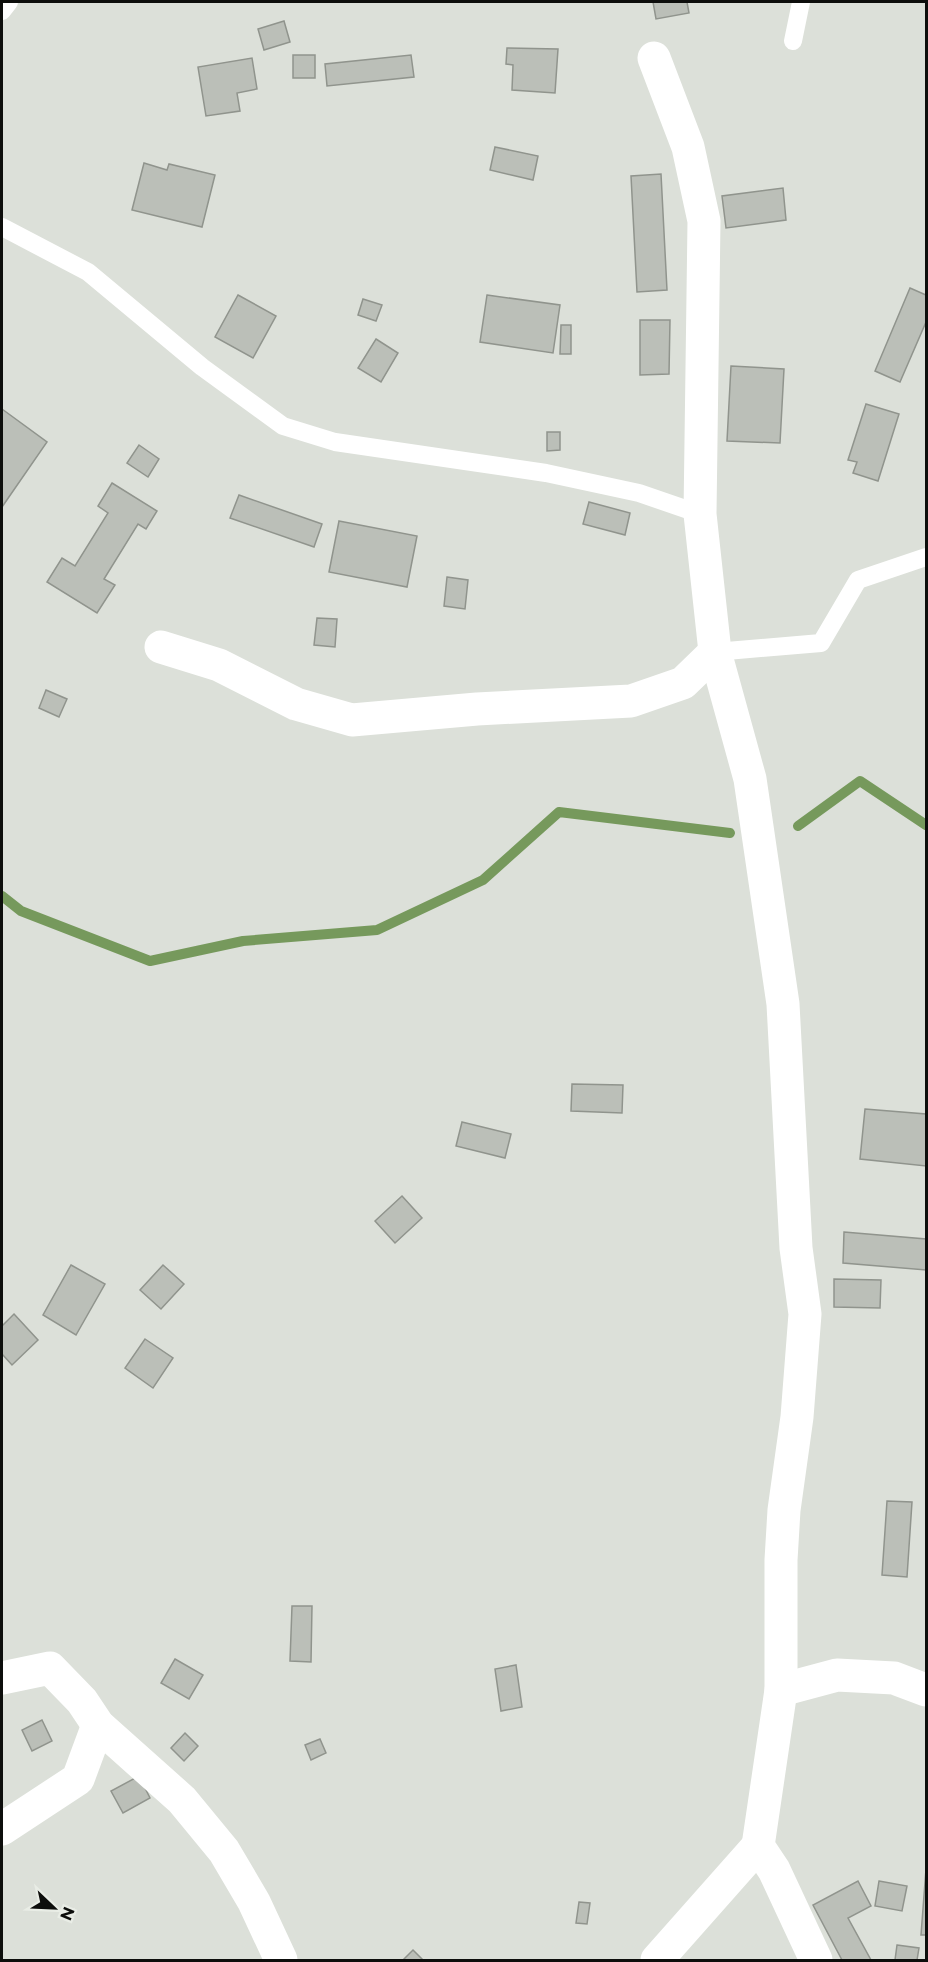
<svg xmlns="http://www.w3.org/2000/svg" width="928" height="1962" viewBox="0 0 928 1962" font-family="Montserrat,sans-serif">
<rect width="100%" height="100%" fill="#dce0d9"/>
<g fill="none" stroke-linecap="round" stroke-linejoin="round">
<g stroke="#76995c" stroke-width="10">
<path d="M798 826 860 781 926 825"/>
<path d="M2 896 21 911 150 961 243 941 377 930 483 880 559 812 730 833"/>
</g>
</g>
<g fill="#bbbfb8" stroke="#90948d" stroke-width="1.5">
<path d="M653 2H687L689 13 656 19Z"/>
<path d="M284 21 290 42 264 50 258 29Z"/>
<path d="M507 48 558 49 555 93 512 90 513 65 506 64Z"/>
<rect x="293" y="55" width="22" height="23"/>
<path d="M411 55 414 77 327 86 325 64Z"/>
<path d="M252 58 257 89 237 93 240 111 206 116 198 67Z"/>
<path d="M495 147 538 156 533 180 490 170Z"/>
<path d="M144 163 167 170 169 164 215 175 202 227 132 210Z"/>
<path d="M661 174 667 290 637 292 631 176Z"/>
<path d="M783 188 786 220 726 228 722 196Z"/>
<path d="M910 288 926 295V322L900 382 875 371Z"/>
<path d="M238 295 276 316 253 358 215 337Z"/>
<path d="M487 295 560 305 553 353 480 342Z"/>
<path d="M363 299 382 305 376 321 358 315Z"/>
<path d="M640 320H670L669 374 640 375Z"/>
<path d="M561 325H571V354H560Z"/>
<path d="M376 339 398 353 381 382 358 368Z"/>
<path d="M731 366 784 369 780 443 727 441Z"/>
<path d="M866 404 899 414 878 481 853 473 857 462 848 460Z"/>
<path d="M2 409 47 442 2 507Z"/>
<path d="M547 432H560V450L547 451Z"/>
<path d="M139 445 159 459 148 477 127 463Z"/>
<path d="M112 483 157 511 146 529 138 524 104 579 115 585 97 613 47 582 62 558 75 566 108 513 98 506Z"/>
<path d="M239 495 322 524 314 547 230 518Z"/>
<path d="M589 502 630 513 625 535 583 524Z"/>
<path d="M339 521 417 536 407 587 329 572Z"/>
<path d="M447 577 468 580 465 609 444 606Z"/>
<path d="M317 618 337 619 335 647 314 645Z"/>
<path d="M46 690 67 699 59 717 39 708Z"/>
<path d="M572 1084 623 1085 622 1113 571 1111Z"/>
<path d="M865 1109 926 1114V1166L860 1159Z"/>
<path d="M462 1122 511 1134 505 1158 456 1146Z"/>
<path d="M402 1196 422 1218 395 1243 375 1221Z"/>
<path d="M844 1232 926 1239V1270L843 1263Z"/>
<path d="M71 1265 105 1284 76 1335 43 1315Z"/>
<path d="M163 1265 184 1284 161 1309 140 1290Z"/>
<path d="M834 1279 881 1280 880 1308 834 1307Z"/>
<path d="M14 1314 38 1340 12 1365 2 1354V1326Z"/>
<path d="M145 1339 173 1358 153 1388 125 1368Z"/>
<path d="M887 1501 912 1502 907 1577 882 1575Z"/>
<path d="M292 1606H312L311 1662 290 1661Z"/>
<path d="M175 1659 203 1675 189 1699 161 1683Z"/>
<path d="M516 1665 522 1707 501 1711 495 1669Z"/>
<path d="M42 1720 52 1741 32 1751 22 1730Z"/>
<path d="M185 1733 198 1746 184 1761 171 1748Z"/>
<path d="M320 1739 326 1753 311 1760 305 1745Z"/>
<path d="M139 1776 150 1798 123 1813 111 1791Z"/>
<path d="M926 1869V1935H921Z"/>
<path d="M858 1881 871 1906 848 1918 871 1960H842L813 1905Z"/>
<path d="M879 1881 907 1886 902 1911 875 1906Z"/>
<path d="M579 1902 590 1903 587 1924 576 1923Z"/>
<path d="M897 1945 919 1948 917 1960H895Z"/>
<path d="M413 1950 423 1960H403Z"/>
</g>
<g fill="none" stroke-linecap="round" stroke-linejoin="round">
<g stroke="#fff" stroke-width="18">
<path d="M2 11 9 2"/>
<path d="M793 41 801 2"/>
<path d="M2 227 88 272 202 367 283 426 335 442 546 473 639 493 700 514"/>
<path d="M715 652 821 643 858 580 926 557"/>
</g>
<g stroke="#fff" stroke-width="33">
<path d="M654 58 688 147 704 221 700 514 715 652 750 779 783 1004 796 1248 805 1314 797 1417 784 1510 781 1560V1690L758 1846 774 1870 816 1960"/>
<path d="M161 647 219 665 296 704 352 720 477 709 631 701 683 683 715 652"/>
<path d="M2 1678 50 1668 82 1701 98 1725 182 1800 224 1851 254 1902 281 1960"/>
<path d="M781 1690 837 1675 894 1678 926 1690"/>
<path d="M2 1829 78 1779 98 1725"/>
<path d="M657 1960 758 1846"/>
</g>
</g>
<rect width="928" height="1962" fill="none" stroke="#0d0e0c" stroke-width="6"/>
<g transform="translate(54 1908) rotate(113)" stroke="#e9ede6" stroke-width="4.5" paint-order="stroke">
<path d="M0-4.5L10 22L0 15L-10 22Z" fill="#0d0e0c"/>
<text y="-9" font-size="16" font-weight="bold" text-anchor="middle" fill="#0d0e0c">N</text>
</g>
</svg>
